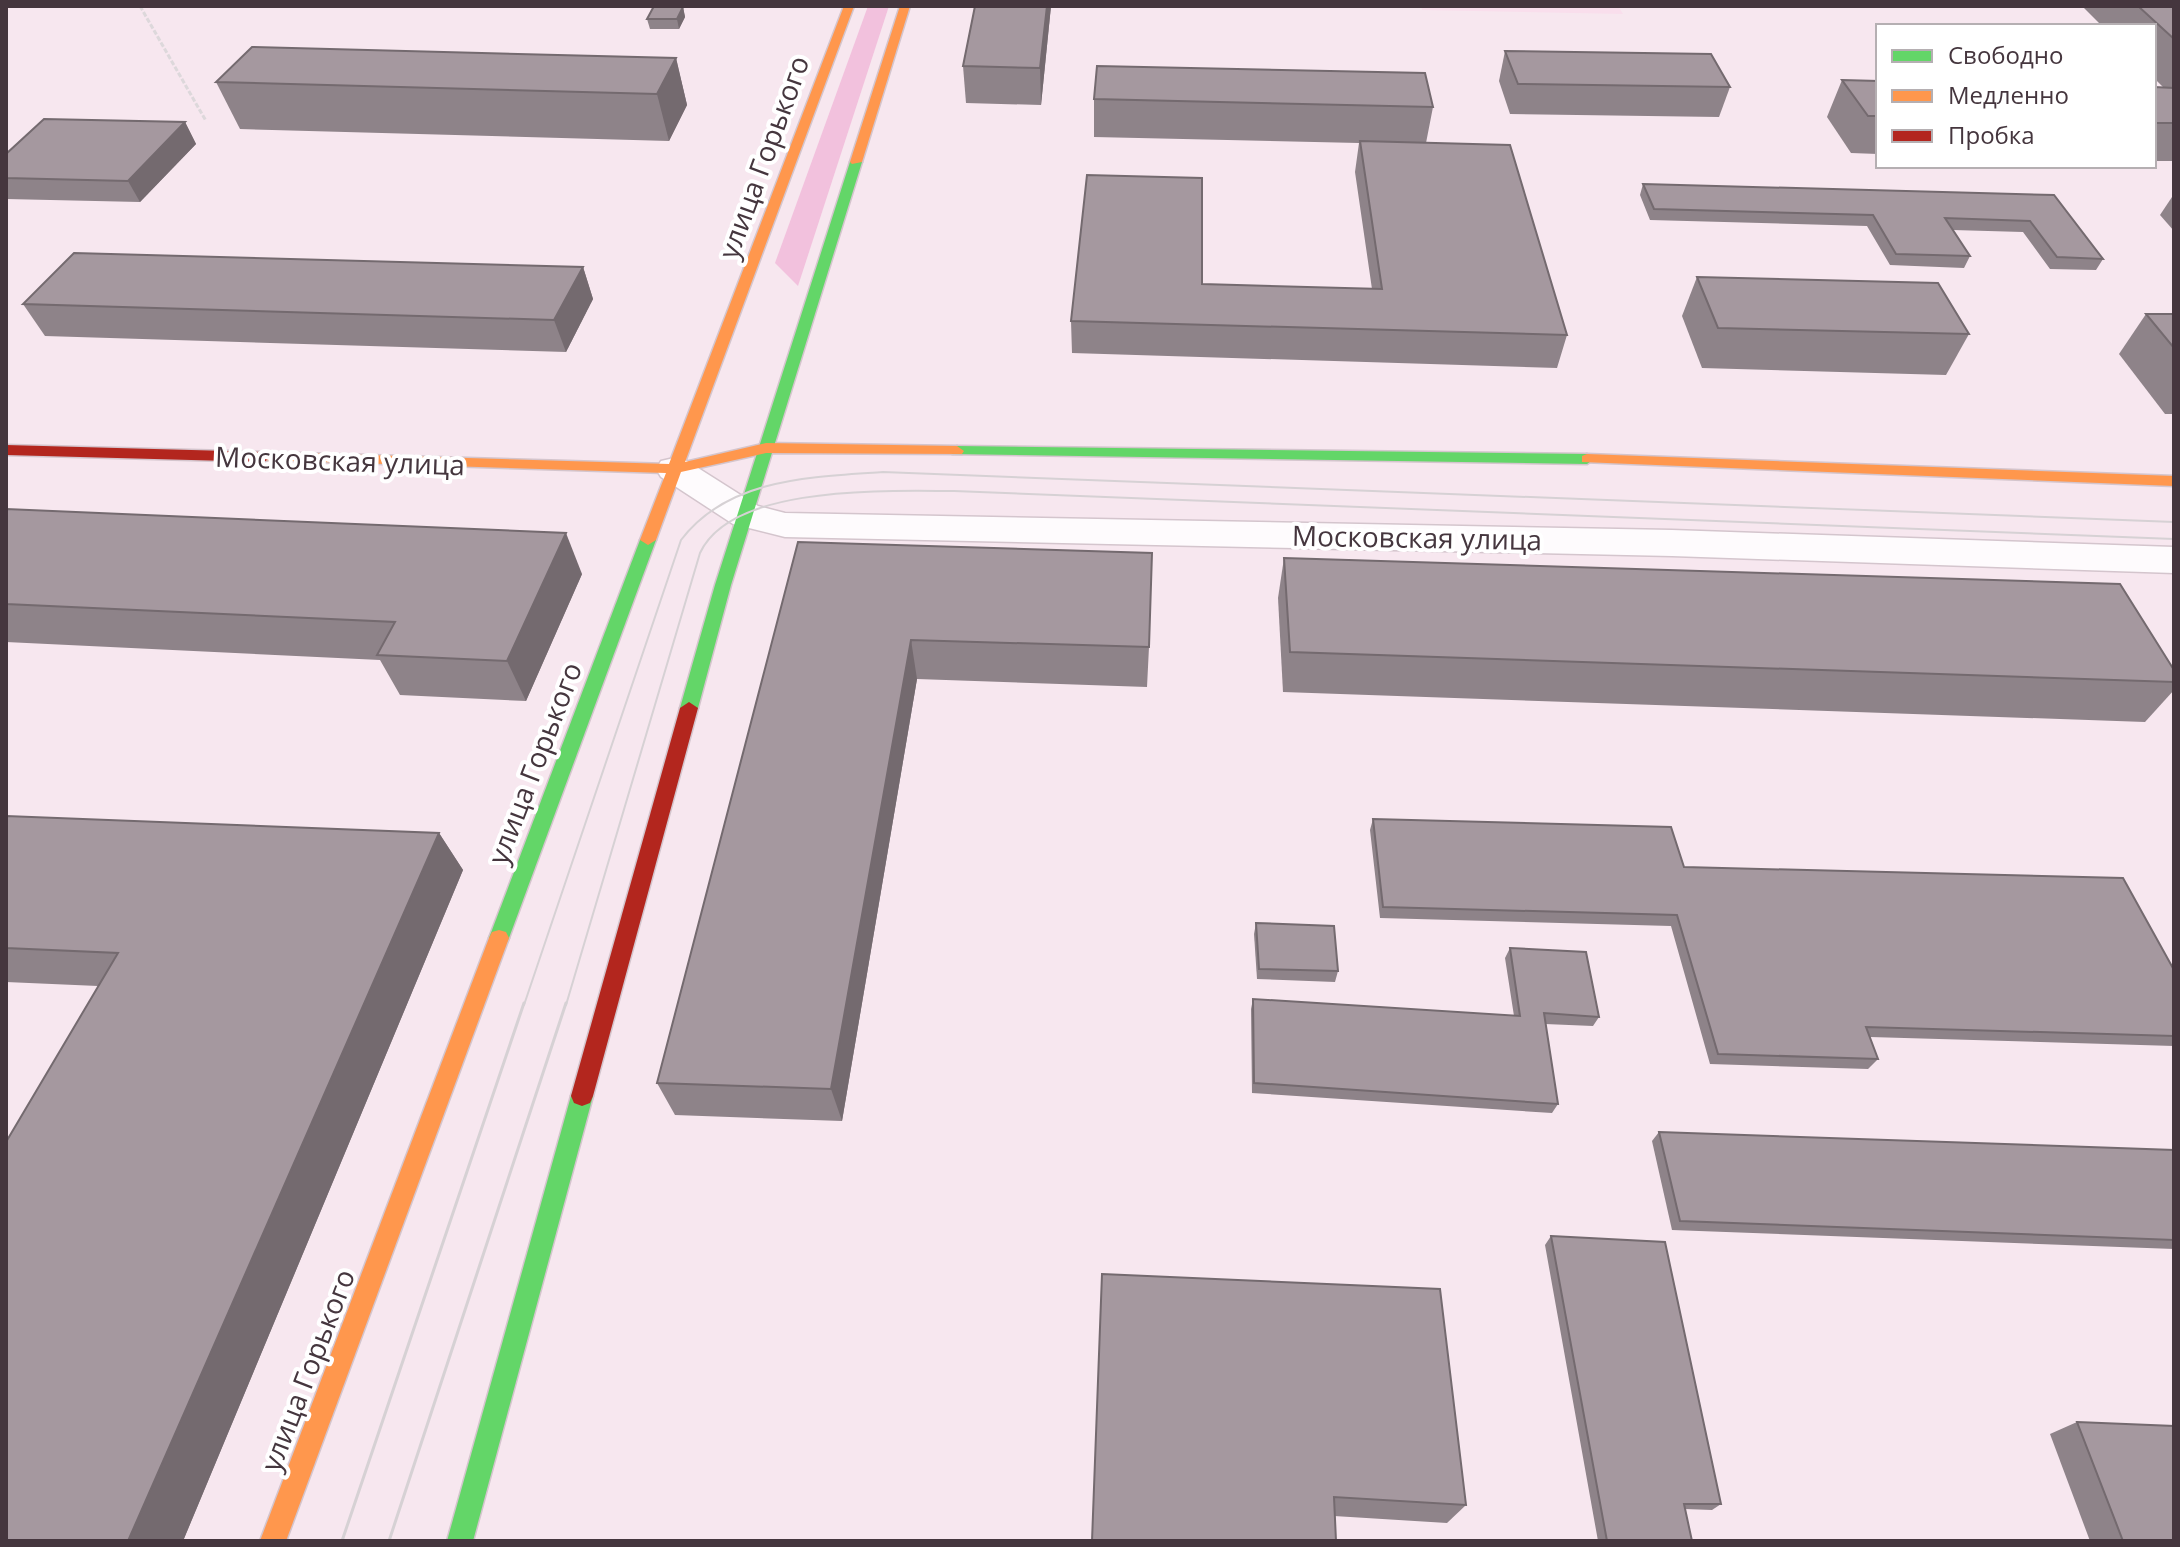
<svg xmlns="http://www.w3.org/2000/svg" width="2180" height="1547" viewBox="0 0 2180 1547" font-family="'Open Sans',sans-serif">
<rect width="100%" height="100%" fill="#f7e7ef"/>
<path fill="#f9deec" d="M1421 6H1618L1623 14 1422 10Z"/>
<path fill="#f2c1dd" d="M868 6H889L798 286 775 263Z"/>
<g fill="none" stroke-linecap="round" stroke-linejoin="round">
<defs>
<path id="street" d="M674 458 687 461 758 506 785 513 1672 530 2174 547V573L1672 556 785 537 733 524 661 477 656 469 661 461Z"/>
<g id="fast">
<path d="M856 159 862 162 731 585 698 708 689 714 680 708 715 585 850 162Z"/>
<path d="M957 446 1587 454 1594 459 1587 464 952 454 950 451Z"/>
<path d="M648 535 656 540 509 938 506 944 499 946 492 944 489 938 640 540Z"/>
<path d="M582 1086 590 1089 593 1096 473 1541H447L571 1096 574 1089Z"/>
</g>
<g id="slow">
<path d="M844 6H854L685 462 766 443 957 446 964 451 962 454 766 453 681 472 656 540 648 545 640 540 666 473 259 460 257 457 264 452 669 464Z"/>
<path d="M900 6H910L862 162 852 164 850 162Z"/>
<path d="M1587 454 2174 476V486L1582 462V456Z"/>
<path d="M499 930 506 932 509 938 286 1541H260L489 938 492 932Z"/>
</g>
<g id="jam">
<path d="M6 445 264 452 271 457 264 462 6 455Z"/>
<path d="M689 702 698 708 593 1096 590 1103 582 1106 574 1103 571 1096 680 708Z"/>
</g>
</defs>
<use href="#street" stroke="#d4c5cd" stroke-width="3"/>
<use href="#fast" stroke="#d4c5cd" stroke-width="3"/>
<use href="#slow" stroke="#d4c5cd" stroke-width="3"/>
<use href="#jam" stroke="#d4c5cd" stroke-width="3"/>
<path stroke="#ddd8db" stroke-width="3" stroke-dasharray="5 2" stroke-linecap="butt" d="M140 6 206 121"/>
<use href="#street" fill="#fefbfd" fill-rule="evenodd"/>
<use href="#fast" fill="#63d668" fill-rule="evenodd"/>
<use href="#slow" fill="#ff974d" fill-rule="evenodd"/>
<use href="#jam" fill="#b3261e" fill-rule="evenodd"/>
<g stroke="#d6d1d4" stroke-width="2">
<path d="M524 1005 681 540C728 478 811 477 883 472L2174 522"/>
<path d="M566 1005 700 553C732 484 889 491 954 491L2174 539"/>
</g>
<g stroke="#d6d1d4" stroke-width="3">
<path d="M342 1541 524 1003"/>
<path d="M389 1541 566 1003"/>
</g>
</g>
<g fill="#8e8389">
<path d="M975 6H1051L1041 105 966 103 963 66Z"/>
<path d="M2082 6H2174V161H2154V87L2164 88 2154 78V26H2102Z"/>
<path d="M683 7 685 17 679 29H650L647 19Z"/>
<path d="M1505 51 1730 87 1719 117 1510 114 1499 81Z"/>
<path d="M676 58 687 105 669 141 240 129 216 82Z"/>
<path d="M1842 80 1878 81V154L1851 153 1827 117Z"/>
<path d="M1094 99 1433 107 1426 143 1567 335 1557 368 1072 353 1071 321 1202 284 1372 289 1355 172 1359 143 1094 137Z"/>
<path d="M185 122 196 144 140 202 6 199V154Z"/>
<path d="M1643 184 2054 195 2103 259 2096 270 2050 269 2023 232 1953 230 1970 256 1964 268 1890 265 1867 226 1650 220 1640 195Z"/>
<path d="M2174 194V231L2160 215Z"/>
<path d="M583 267 593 299 566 352 45 336 23 304Z"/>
<path d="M1697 277 1969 334 1946 375 1702 368 1682 316Z"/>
<path d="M2146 314H2174V414H2165L2119 354Z"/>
<path d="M6 509 582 574 526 701 400 695 380 660 6 642Z"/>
<path d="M798 542 1149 647 1147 687 917 679 842 1121 675 1115 657 1083Z"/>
<path d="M1284 558 2174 670V690L2145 722 1283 692 1278 598Z"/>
<path d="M6 816 439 833 463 870 183 1541H6L98 986 6 982Z"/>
<path d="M1373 819 1684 867 2174 970V1046L1870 1037 1878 1059 1868 1069 1710 1064 1671 926 1380 918 1370 830Z"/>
<path d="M1256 923 1338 971 1335 982 1257 979 1254 934Z"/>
<path d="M1510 948 1599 1017 1593 1026 1545 1024 1558 1104 1552 1113 1252 1093 1251 1009 1253 999 1514 1016 1505 958Z"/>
<path d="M1659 1132 2174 1150V1249L1672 1230 1652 1141Z"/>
<path d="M1551 1236 1721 1504 1712 1510 1685 1509 1692 1541H1598L1545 1245Z"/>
<path d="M1102 1274 1466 1505 1447 1523 1334 1516Z"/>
<path d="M2077 1422 2174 1541H2090L2050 1434Z"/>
</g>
<g fill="#746a6f">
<path d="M1047 6H1051L1041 105 1040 68Z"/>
<path d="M683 7 685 17 679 29 677 19Z"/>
<path d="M676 58 687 105 669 141 657 94Z"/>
<path d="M185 122 196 144 140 202 128 181Z"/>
<path d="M583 267 593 299 566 352 554 320Z"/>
<path d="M566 533 582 574 526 701 507 661Z"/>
<path d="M911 640 917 679 842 1121 831 1089Z"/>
<path d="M439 833 463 870 183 1541H128Z"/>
</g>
<g fill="#a5989f" stroke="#746a6f" stroke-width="2">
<path d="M654 6 683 7 677 19H647Z"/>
<path d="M975 6H1047L1040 68 963 66Z"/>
<path d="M2138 6H2174V39Z"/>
<path d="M252 47 676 58 657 94 216 82Z"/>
<path d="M1505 51 1711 54 1730 87 1518 84Z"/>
<path d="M1097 66 1425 73 1433 107 1094 99Z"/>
<path d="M1842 80 1878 81V116H1868Z"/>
<path d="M2154 87 2174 88V123H2154Z"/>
<path d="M44 119 185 122 128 181 6 178V154Z"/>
<path d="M1360 141 1510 145 1567 335 1071 321 1087 175 1202 178V284L1382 289Z"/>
<path d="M1643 184 2054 195 2103 259 2057 257 2030 221 1945 218 1970 256 1896 254 1873 215 1654 209Z"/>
<path d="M74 253 583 267 554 320 23 304Z"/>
<path d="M1697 277 1938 283 1969 334 1718 328Z"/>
<path d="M2146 314H2174V348Z"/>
<path d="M6 509 566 533 507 661 377 655 395 622 6 604Z"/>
<path d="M798 542 1152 553 1149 647 911 640 831 1089 657 1083Z"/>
<path d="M1284 558 2120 584 2174 670V682L1290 652Z"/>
<path d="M6 816 439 833 128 1541H6V1142L118 953 6 948Z"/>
<path d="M1373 819 1671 827 1684 867 2123 878 2174 970V1036L1866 1027 1878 1059 1718 1054 1677 915 1383 907Z"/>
<path d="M1256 923 1334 926 1338 971 1259 969Z"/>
<path d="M1510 948 1586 952 1599 1017 1544 1013 1558 1104 1254 1083 1253 999 1520 1016Z"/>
<path d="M1659 1132 2174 1150V1240L1680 1221Z"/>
<path d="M1551 1236 1665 1242 1721 1504H1684L1692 1541H1607Z"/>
<path d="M1102 1274 1440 1289 1466 1505 1334 1497 1336 1541H1092Z"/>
<path d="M2077 1422 2174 1426V1541H2123Z"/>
</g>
<g text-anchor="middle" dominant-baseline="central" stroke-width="8" stroke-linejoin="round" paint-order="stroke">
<g font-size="28" fill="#45363e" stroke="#fff">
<text transform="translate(763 157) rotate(-70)">улица Горького</text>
<text transform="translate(340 460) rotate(2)">Московская улица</text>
<text transform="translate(1417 537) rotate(1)">Московская улица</text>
<text transform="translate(534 763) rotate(-69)">улица Горького</text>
<text transform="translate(307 1370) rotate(-69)">улица Горького</text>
</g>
</g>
<rect width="2180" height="1547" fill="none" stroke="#45363e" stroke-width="16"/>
<rect x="1876" y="24" width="280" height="144" fill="#ffffff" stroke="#b5afb2" stroke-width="2"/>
<rect x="1892" y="50" width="40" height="12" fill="#63d668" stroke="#b5afb2" stroke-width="2"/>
<text x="1948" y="64" font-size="24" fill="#45363e">Свободно</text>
<rect x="1892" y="90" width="40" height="12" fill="#ff974d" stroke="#b5afb2" stroke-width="2"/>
<text x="1948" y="104" font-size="24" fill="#45363e">Медленно</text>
<rect x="1892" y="130" width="40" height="12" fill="#b3261e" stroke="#b5afb2" stroke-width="2"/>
<text x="1948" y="144" font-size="24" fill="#45363e">Пробка</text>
</svg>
